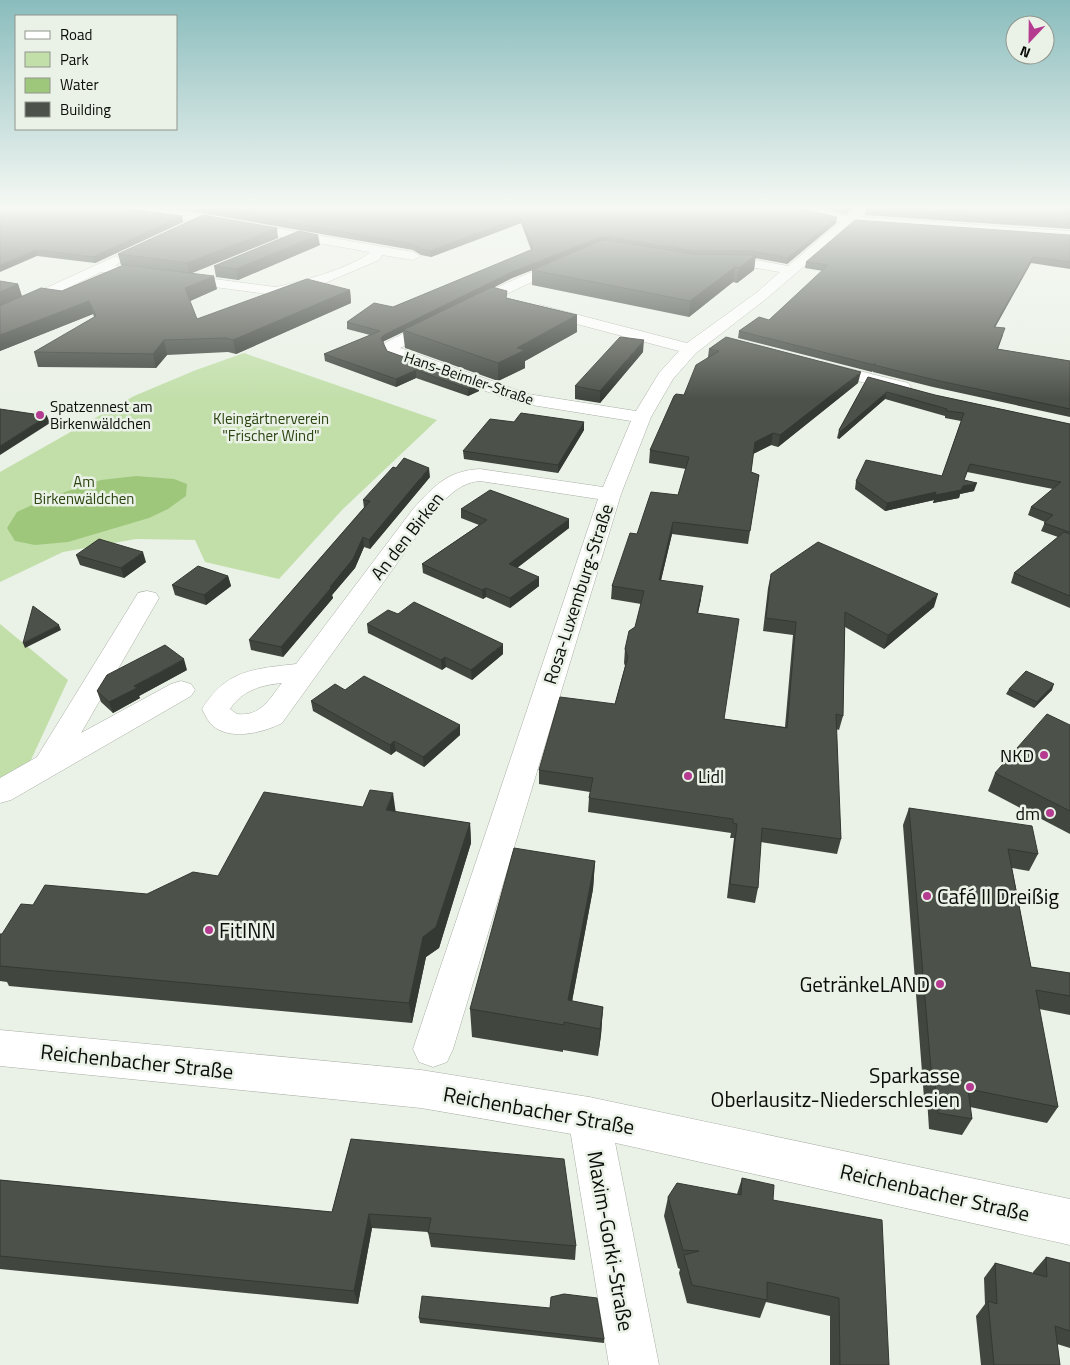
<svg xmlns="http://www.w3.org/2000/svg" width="1070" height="1365" viewBox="0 0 1070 1365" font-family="'Titillium Web',sans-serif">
<rect width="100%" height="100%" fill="#eaf1e6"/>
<g fill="#c2dfaa">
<path d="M244 353 437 420 342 510 279 579 205 562 195 540 136 539 63 552 0 582V472L134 396 196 370Z"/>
<path d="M0 624 68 680 30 762 0 779Z"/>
</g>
<path fill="#9ec77c" d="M136 476 174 479 187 484 186 496 168 509 149 518 68 542 35 545 15 541 7 528 17 512 47 498 101 480Z"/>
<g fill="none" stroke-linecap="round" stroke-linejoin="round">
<defs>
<g id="minor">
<path d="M109 207H146L184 212 413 252 420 256 413 260 382 255 379 260 318 286 275 295 101 272 0 320V309L116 256 123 260 115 266 275 287C295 284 357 266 370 252L184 220 115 211Z"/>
<path d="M786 207H810L847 216 857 207H871L861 217 1070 231V239L853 224 766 299 696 353 673 379 651 417 621 494 453 1049 447 1062 433 1067 419 1062 413 1049 598 499 480 481C456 483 443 502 429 519L282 723C263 733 227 742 210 723 207 719 204 713 202 709 226 670 253 669 296 664L413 509C434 486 447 471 480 469L603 487 631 421 519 403 388 356 383 346 385 343C411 330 553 256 571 260L573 263 571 266 523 286 400 348 528 394 636 411 659 373 679 351 535 313 532 310 535 307 540 305 687 343 756 293 780 272 750 267H717L712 266 710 263 712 260 750 259 788 266 840 222 788 210ZM282 683C269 699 261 717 237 714L230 709C242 690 262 685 282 683Z"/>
<path d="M823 362 908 383 911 387 908 391 902 392 817 371 814 367 817 363Z"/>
<path d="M147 591 156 593 159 598 81 733 171 684 181 681 191 684 195 690 191 696 11 800 0 803V778L37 757 135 598 138 593Z"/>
<path d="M589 1097 604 1103 610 1117 659 1365H609L568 1117 574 1103Z"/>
</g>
<path id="tertiary" d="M0 1030 421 1070 589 1097 1070 1199V1245L589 1137 421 1108 0 1066Z"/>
</defs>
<use href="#minor" stroke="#a9afa5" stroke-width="1"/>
<use href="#tertiary" stroke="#a9afa5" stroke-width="1"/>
<use href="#minor" fill="#fff" fill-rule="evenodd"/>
<use href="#tertiary" fill="#fff" fill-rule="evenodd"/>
</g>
<g fill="#41463f">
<path d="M0 207 183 222 95 263 37 256Z"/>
<path d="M164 207H793L836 223 787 264 755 258 754 270 737 283 733 282 689 317 532 285V270L512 278 493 288 507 298 577 315V332L525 361V368L498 381 405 348 403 332 384 341 383 343 387 351 479 384V391L468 396 416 378 396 387 325 361 324 354 370 335 347 329V322L393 307 531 250 521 223 431 257 421 255 413 250 184 210Z"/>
<path d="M820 207H854L846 214Z"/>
<path d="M1070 207V229L865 215 866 210Z"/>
<path d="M1070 235V269L1031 263 995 327 1003 335 998 349 1070 361V417L933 387 873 372V371L872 372 738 338 739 331 769 320 823 271 805 268 806 262Z"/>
<path d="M278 238 191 273 217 289 190 301 197 319 350 290 351 303 236 354 228 352 167 355 156 368 38 367 34 352 94 317 93 314 0 351V281L18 284 22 296 62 291 123 265H121L118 254Z"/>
<path d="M320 245 238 280 216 277 214 266Z"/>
<path d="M709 349 858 383 778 447 771 445 753 454 751 472 759 475 748 544 672 534 661 580 701 599 698 613 724 719 785 727 793 635 763 631 768 588 771 574 934 607 884 649 845 627 843 716 839 730 836 729 841 839 837 854 761 842 758 888 755 903 727 898 734 838H730L731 833 588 812 589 798 590 792 539 784V770L615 704 625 666 624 663 625 649 635 627 641 604 611 599 612 586 637 534 678 495 686 469 649 463 650 450 684 395 708 357Z"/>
<path d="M643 352 600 403 575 399V386Z"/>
<path d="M868 377 935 395 1070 424V608L1011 583 1014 573 1058 537 1041 531 1045 522 1028 515 1031 507 1053 489 967 472 964 480 974 491 960 494 959 498 933 503 934 500 885 511 855 489 856 481 942 476 961 421 945 418V416L885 399 839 439 837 438 839 430Z"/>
<path d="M514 422 584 430 558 473 464 459 463 451Z"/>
<path d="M430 477 370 549 364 547 355 568 332 595 333 598 283 657 251 650 249 640 364 508 363 500Z"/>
<path d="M461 509 569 528 517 568 539 586 510 608 486 597 483 599 423 573 422 564 479 525 461 518Z"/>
<path d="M76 555 146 562 124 578 80 565Z"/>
<path d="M228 576 231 586 206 605 175 595 172 585Z"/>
<path d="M398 614 503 654 472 680 446 667 442 670 368 633 367 624Z"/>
<path d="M187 670 139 696 140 698 113 713 101 702 97 691Z"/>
<path d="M1009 689 1052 690 1034 708 1006 694Z"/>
<path d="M345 690 460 735 424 767 396 751 391 755 313 711 311 701Z"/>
<path d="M1070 725V834L988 791 995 773Z"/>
<path d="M909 808 1038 854 1029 871 1012 868 1031 967 1070 973V1015L1039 1009 1058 1107 1047 1123 970 1107 972 1119 962 1135 929 1129 927 1098H924L903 825Z"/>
<path d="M396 812 470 823 471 843 439 948 426 957 412 1023 9 986 7 982 0 981V934H2L33 905 147 894 218 876Z"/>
<path d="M595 861 593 889 572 1001 603 1007 601 1035 598 1056 563 1050V1052L472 1037 470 1009Z"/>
<path d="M351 1139 576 1246 575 1260 431 1247 428 1232 372 1228 358 1304 0 1269V1180L332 1212Z"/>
<path d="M742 1178 773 1200 889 1365H830V1316L766 1302 760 1318 687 1303 679 1273 680 1269 678 1268 664 1216 668 1197 737 1194Z"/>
<path d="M1046 1257 1070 1263V1348L1057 1344 1060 1365H981L976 1316 985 1304 984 1278 995 1263 1033 1274V1272Z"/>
<path d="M550 1308 604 1339V1343L420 1323 419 1318Z"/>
</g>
<g fill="#353933">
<path d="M849 207H854L846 214 848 208Z"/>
<path d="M182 216 183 222 95 263 93 257Z"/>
<path d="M521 217V223L431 257 430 251Z"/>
<path d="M837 217 836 223 787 264 788 258Z"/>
<path d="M277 228 278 238 190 274 187 263Z"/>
<path d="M318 235 320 245 238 280 236 269Z"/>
<path d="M608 237 607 243 596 245 512 278 405 331 403 330V332L384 341 381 345V338L384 335 512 272 596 239Z"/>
<path d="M36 250 37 256 0 272V265Z"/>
<path d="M756 255 754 270 737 283 739 268Z"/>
<path d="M1033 257 1031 263 992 333 994 327Z"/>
<path d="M735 267 733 282 689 317 690 301Z"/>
<path d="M214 276 217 289 188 302 185 288Z"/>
<path d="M18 284 22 297 0 307V292Z"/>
<path d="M350 290 351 303 236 354 233 340Z"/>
<path d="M89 301 93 314 0 351V335Z"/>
<path d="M577 315V332L525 361V368L498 381V363L517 348Z"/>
<path d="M164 340 167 355 156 368 153 354Z"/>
<path d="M644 340 643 352 600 403V391Z"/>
<path d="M416 370V378L396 387V379Z"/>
<path d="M861 372 858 383 778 447 780 435Z"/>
<path d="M479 384V391L468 396V389Z"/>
<path d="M887 392 885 399 839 439 840 432Z"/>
<path d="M47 416 50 423 0 455V446Z"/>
<path d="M584 422V430L558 473V465Z"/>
<path d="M773 433 771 445 753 454 755 442Z"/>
<path d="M429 468 430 477 370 549 369 540Z"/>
<path d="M977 483 974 491 960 494 959 498 933 503 934 500 885 511 887 503Z"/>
<path d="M569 519V528L509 574V564Z"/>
<path d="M673 522 672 534 658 593 659 580Z"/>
<path d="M363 537 364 547 355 568 332 595 333 598 283 657 281 647 330 587Z"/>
<path d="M143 552 146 562 124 578 121 568Z"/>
<path d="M228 576 231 586 206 605 204 595Z"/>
<path d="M539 577V586L510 608V598Z"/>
<path d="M703 586 701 599 695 626 697 613Z"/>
<path d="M486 588V597L483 599 482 590Z"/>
<path d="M938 594 934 607 884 649 888 635Z"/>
<path d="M59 625 61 630 25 648 23 643Z"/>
<path d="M503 644V654L472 680 471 670Z"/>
<path d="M445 657 446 667 442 670 441 660Z"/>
<path d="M184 659 187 670 139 696 140 698 113 713 109 702 134 686Z"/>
<path d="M1054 684 1052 690 1034 708 1037 702Z"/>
<path d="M460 725V735L424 767 423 757Z"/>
<path d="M394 741 396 751 391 755 390 745Z"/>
<path d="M393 793 396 814 386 810Z"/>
<path d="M470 823 471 843 439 948 426 957 412 1023 409 1003 423 937Z"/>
<path d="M595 861 593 889 568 1023V1000Z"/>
<path d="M603 1007 601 1035 598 1056 600 1029Z"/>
<path d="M369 1214 372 1228 358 1304 354 1291Z"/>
</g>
<g fill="#4c5149" stroke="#353933">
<path d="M0 207H114L182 216 93 257 36 250 0 265Z"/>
<path d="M199 207H793L837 217 788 258 751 251H693L608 237 596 239 512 272 384 335 381 338 387 351 479 384 468 389 416 370 396 379 324 354 380 331 347 322 374 303 393 307 533 249 521 217 430 251 421 249 413 244Z"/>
<path d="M869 207H1070V223L866 210Z"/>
<path d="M203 215 277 228 187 263 118 254Z"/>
<path d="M855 220 1070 235V262L1033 257 994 327 1005 328 997 349 1070 361V409L935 380 874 365 875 363 874 365 739 331 759 317 769 320 828 265 806 262Z"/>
<path d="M299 231 318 235 236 269 214 266Z"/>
<path d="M608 240 693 254 756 255 739 268 735 267 690 301 532 270 600 241Z"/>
<path d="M124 265 214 276 185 288 197 319 307 279 350 290 233 340 226 338 164 340 153 354 34 352 96 316 89 301 0 335V306L41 288 62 291Z"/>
<path d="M0 281 18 284 0 292Z"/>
<path d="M492 287 507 291 506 298 577 315 517 348 525 350 498 363 403 330Z"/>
<path d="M620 337 644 340 600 391 575 386Z"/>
<path d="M726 337 861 372 780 435 773 433 755 442 751 472 759 475 750 531 673 522 659 580 703 586 697 613 739 619 724 719 787 728 796 622 766 618 771 574 818 542 938 594 888 635 845 612 843 716 836 714 841 839 762 828 758 888 730 884 737 824 733 823V819L589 798 593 778 539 770 560 697 615 704 628 657 625 649 629 631 635 627 644 591 612 586 630 533 637 534 651 492 678 495 689 457 650 450 674 396 676 394 684 395 696 365 719 351 709 349Z"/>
<path d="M868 377 935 395 1070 424V531L1069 532 1044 523 1053 515 1031 507 1061 482 970 464 964 480 977 483 963 486 961 490 935 495 936 492 887 503 856 481 866 460 942 476 964 413 947 411V409L887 392 840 432 839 430Z"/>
<path d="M0 409 47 416 0 446Z"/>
<path d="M521 413 584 422 558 465 463 451 490 419 514 422Z"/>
<path d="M404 458 429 468 369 540 363 537 353 559 330 587 331 588 281 647 249 640 370 501 363 500 393 467 396 468Z"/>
<path d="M490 490 569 519 509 564 539 577 510 598 486 588 482 590 422 564 487 520 461 509Z"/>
<path d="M1064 532 1070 534V596L1014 573Z"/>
<path d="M99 539 143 552 121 568 76 555Z"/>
<path d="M198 566 228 576 204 595 172 585Z"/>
<path d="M414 602 503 644 471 670 445 657 441 660 367 624 388 610 398 614Z"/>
<path d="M33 606 59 625 23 643Z"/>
<path d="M165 645 184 659 134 686 137 688 109 702 97 691 107 675Z"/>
<path d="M1026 671 1054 684 1037 702 1009 689Z"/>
<path d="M364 676 460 725 423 757 394 741 390 745 311 701 335 684 345 690Z"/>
<path d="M1047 714 1070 725V811L995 773Z"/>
<path d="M370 790 393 793 386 810 470 823 436 927 423 937 409 1003 0 966V934H2L21 904 33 905 45 885 147 894 193 872 218 876 264 792 363 807Z"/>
<path d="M909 808 1032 826 1038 854 1008 849 1031 967 1070 973V996L1036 990 1058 1107 968 1089 972 1119 938 1113 935 1082 932 1081Z"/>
<path d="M514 848 595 861 568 1000 603 1007 600 1029 564 1022V1025L470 1009Z"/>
<path d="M351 1139 564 1159 576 1246 428 1233 431 1218 369 1214 354 1291 0 1256V1180L332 1212Z"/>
<path d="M742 1178 774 1185 773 1200 882 1220 889 1365H840L839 1298 767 1282V1300L692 1285 684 1255 699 1251 683 1250 668 1197 677 1183 741 1195Z"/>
<path d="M1046 1257 1070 1263V1331L1055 1326 1060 1365H994L988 1301 997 1304 995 1263 1047 1277Z"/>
<path d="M564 1294 597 1298 604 1339 419 1318 422 1296 550 1308 551 1297Z"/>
</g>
<linearGradient id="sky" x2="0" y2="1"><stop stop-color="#8abcbd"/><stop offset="0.52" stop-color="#f6f9f4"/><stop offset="1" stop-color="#f6f9f4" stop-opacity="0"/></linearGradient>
<rect width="1070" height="399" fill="url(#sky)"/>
<g fill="#b43b90" stroke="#eaf1e6" stroke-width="2">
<circle cx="40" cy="415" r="5"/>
<circle cx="1044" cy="755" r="5"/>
<circle cx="688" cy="776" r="5"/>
<circle cx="1050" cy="813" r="5"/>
<circle cx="927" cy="896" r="5"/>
<circle cx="209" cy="930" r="5"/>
<circle cx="940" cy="984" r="5"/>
<circle cx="970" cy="1087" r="5"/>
</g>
<g text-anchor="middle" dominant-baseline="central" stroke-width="5" stroke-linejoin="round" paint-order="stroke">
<g font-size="15" fill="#0b0d09" stroke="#eaf1e6">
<text transform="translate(469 378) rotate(19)">Hans-Beimler-Straße</text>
</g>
<g font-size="15" fill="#0b0d09" stroke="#eaf1e6" text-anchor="start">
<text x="50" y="406">Spatzennest am<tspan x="50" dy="17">Birkenwäldchen</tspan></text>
</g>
<g font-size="15" fill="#2b4410" stroke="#eaf1e6">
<text x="271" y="418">Kleingärtnerverein<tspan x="271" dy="17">"Frischer Wind"</tspan></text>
<text x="84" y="481">Am<tspan x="84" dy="17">Birkenwäldchen</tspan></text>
</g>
<g font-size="18" fill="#0b0d09" stroke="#eaf1e6">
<text transform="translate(407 536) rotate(-52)">An den Birken</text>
<text transform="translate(578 594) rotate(-72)">Rosa-Luxemburg-Straße</text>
</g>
<g font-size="18" fill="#0b0d09" stroke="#eaf1e6" text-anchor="end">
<text x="1034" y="755">NKD</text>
<text x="698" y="776" text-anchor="start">Lidl</text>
<text x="1040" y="813">dm</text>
</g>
<g font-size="21" fill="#0b0d09" stroke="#eaf1e6" text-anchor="start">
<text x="937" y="896">Café II Dreißig</text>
<text x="219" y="930">FitINN</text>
<text x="930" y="984" text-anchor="end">GetränkeLAND</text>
<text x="960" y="1075" text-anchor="end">Sparkasse<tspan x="960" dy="24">Oberlausitz-Niederschlesien</tspan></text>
</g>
<g font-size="21" fill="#0b0d09" stroke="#eaf1e6">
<text transform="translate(137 1061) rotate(6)">Reichenbacher Straße</text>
<text transform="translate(539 1110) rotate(10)">Reichenbacher Straße</text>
<text transform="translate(935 1192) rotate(13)">Reichenbacher Straße</text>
<text transform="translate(611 1241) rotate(80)">Maxim-Gorki-Straße</text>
</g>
</g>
<rect x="15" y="15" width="162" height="115" fill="#eaf1e6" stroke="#91968e"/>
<rect x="25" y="31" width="25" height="8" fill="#ffffff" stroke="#91968e"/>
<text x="60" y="40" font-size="15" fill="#0b0d09">Road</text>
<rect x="25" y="52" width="25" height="15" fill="#c2dfaa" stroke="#91968e"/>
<text x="60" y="65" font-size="15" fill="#0b0d09">Park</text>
<rect x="25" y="78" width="25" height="15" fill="#9ec77c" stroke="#91968e"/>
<text x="60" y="90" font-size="15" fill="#0b0d09">Water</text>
<rect x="25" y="102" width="25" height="15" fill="#4c5149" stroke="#91968e"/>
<text x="60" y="115" font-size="15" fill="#0b0d09">Building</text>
<g transform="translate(1030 40) rotate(202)"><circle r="24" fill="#eaf1e6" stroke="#91968e"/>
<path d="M0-4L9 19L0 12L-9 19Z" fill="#b43b90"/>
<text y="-8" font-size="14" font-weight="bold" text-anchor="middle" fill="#0b0d09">N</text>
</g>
</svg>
